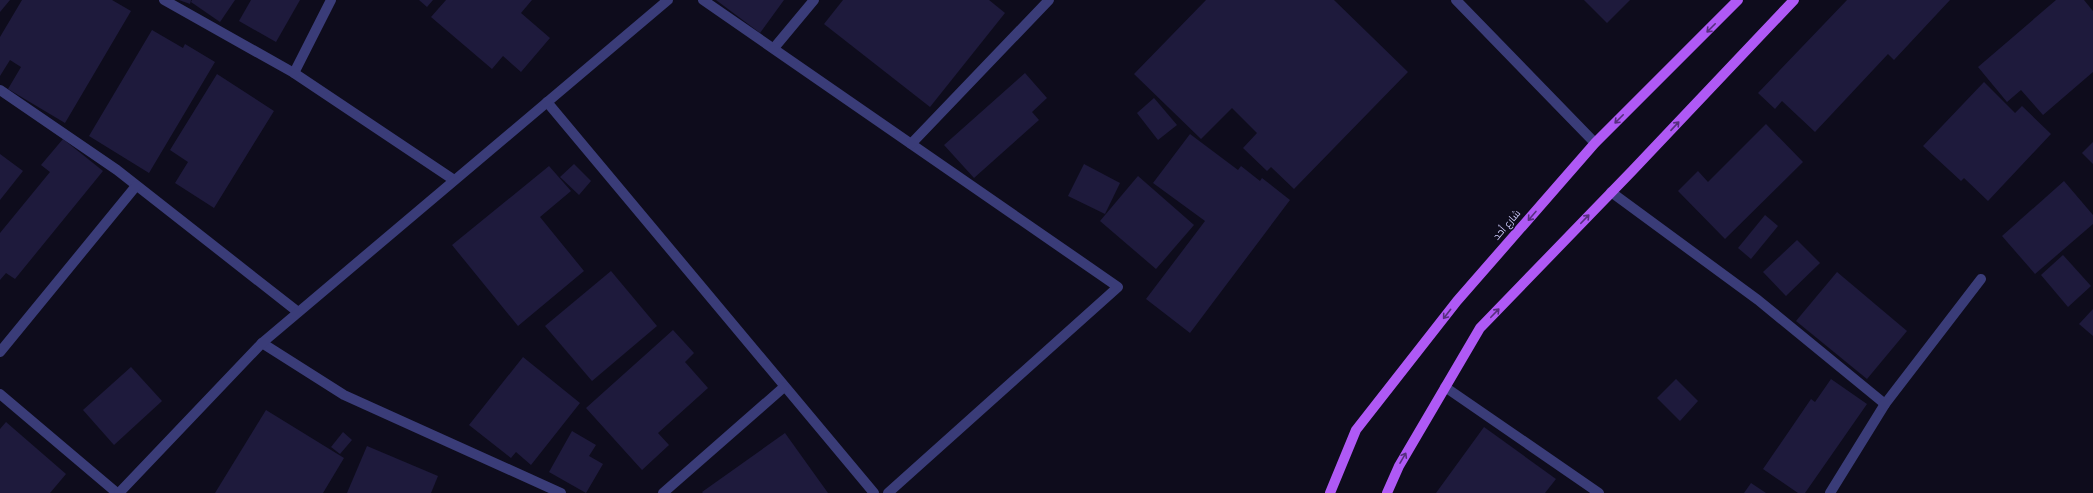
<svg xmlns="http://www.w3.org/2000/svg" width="2093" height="493" viewBox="0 0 2093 493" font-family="'Nunito Sans',Cairo,sans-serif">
<rect width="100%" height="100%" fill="#0e0c1c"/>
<g fill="#1e1a3c">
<path d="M0 0H10L0 12Z"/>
<path d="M22 0H112L131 11 65 123 8 89 21 67 10 60 0 76V37Z"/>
<path d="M179 0H191L190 4Z"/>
<path d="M192 0H235L220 22 191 2Z"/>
<path d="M251 0H300L276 42 239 21Z"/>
<path d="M419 0H433L427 7Z"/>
<path d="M446 0H532L521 13 550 38 521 72 503 56 492 69 431 17Z"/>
<path d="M716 0H784L760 33Z"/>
<path d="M843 0H989L1005 13 930 107 824 24Z"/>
<path d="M1206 0H1334L1408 72 1294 189 1271 167 1267 171 1243 148 1257 133 1232 108 1201 139 1134 74Z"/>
<path d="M1584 0H1630L1607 23Z"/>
<path d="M1847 0H1950L1894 60 1888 54 1815 132 1782 101 1775 109 1758 93Z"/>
<path d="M2056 0H2084L2093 11V72L2043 115 2021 90 2007 102 1978 67Z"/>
<path d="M152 30 183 48 185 44 215 62 149 173 89 136Z"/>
<path d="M1025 73 1047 98 1032 112 1039 120 974 178 944 145Z"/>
<path d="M217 74 274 111 214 208 175 183 188 162 170 150Z"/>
<path d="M1984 82 2015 113 2022 106 2051 134 1988 201 1964 178 1961 181 1923 146Z"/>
<path d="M1154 98 1177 125 1158 140 1137 113Z"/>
<path d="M1766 124 1803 162 1725 239 1678 191 1698 171 1708 182Z"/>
<path d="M1190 134 1238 170 1241 166 1260 181 1262 178 1290 200 1190 333 1146 299 1205 221 1153 183Z"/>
<path d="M63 139 103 171 15 279 6 273 0 280V233L50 172 41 165Z"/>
<path d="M2093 142V164L2082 153Z"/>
<path d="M0 154 23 171 0 200Z"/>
<path d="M574 164 591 181 579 195 560 177Z"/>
<path d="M1084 164 1120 183 1105 214 1068 196Z"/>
<path d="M549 166 571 191 540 217 584 271 518 326 452 245Z"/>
<path d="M1138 176 1194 225 1156 269 1100 221Z"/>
<path d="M2064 181 2093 215V224L2035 274 2002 236Z"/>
<path d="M1765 215 1778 226 1751 259 1738 248Z"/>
<path d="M1797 240 1820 263 1786 296 1763 272Z"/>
<path d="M2063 255 2091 286 2068 307 2041 275Z"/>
<path d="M611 271 657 326 592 381 545 326Z"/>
<path d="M1837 272 1907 331 1867 379 1796 321Z"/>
<path d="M2093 309V336L2079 324Z"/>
<path d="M673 330 694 353 685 362 708 388 658 433 669 445 642 470 586 408Z"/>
<path d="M523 357 580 403 531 465 516 452 511 458 469 425Z"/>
<path d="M131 367 162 401 114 445 83 410Z"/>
<path d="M1676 379 1698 401 1680 421 1657 398Z"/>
<path d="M1831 379 1867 404 1805 493H1798L1763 469 1811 399 1815 402Z"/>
<path d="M266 410 344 458 323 493H215Z"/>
<path d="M6 422 66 474 50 493H0V429Z"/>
<path d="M1484 427 1556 479 1545 493H1436Z"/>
<path d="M572 431 596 445 589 456 603 464 586 493 549 472Z"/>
<path d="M343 432 352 440 340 454 331 447Z"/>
<path d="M785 433 828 493H703L702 492Z"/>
<path d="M367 446 438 476 431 493H347Z"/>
<path d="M1751 483 1766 493H1744Z"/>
</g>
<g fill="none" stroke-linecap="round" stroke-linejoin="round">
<g stroke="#3a3c78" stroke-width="10">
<path d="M164 0 294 73 454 180"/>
<path d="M703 0 1118 287 888 493"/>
<path d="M1456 0 1595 143"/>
<path d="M774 48 814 0"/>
<path d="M294 73 331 0"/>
<path d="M0 90 117 170 298 312"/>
<path d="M547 102 874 493"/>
<path d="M911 144 1049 0"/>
<path d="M1611 192 1758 300 1885 404"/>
<path d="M262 343 344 395 561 493"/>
<path d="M0 352 136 186"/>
<path d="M1445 387 1599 493"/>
<path d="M0 394 117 493"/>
<path d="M119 493 262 343 668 0"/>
<path d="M663 493 784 387"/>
<path d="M1830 493 1885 404 1981 279"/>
</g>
<g stroke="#af59f5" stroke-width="10">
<path d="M1330 493 1356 430 1457 301 1595 143 1738 0"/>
<path d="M1387 493 1399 466 1480 328 1632 171 1794 0"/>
</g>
</g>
<defs><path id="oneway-shaft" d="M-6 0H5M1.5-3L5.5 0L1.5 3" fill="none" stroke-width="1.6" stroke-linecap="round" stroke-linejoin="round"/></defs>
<g stroke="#562f7e">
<use href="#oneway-shaft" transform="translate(1711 28) rotate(135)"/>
<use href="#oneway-shaft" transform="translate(1619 119) rotate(135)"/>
<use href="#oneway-shaft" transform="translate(1675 126) rotate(-47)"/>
<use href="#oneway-shaft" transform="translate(1532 216) rotate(131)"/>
<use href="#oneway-shaft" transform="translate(1585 219) rotate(-46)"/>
<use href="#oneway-shaft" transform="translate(1495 313) rotate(-46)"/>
<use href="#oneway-shaft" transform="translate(1447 314) rotate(128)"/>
<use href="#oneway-shaft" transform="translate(1403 458) rotate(-60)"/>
</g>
<g text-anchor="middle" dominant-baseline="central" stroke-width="3" stroke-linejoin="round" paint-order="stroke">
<g font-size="10" fill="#cdcbfc" stroke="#0e0c1c">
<text transform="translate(1507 225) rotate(-49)">شارع أحد</text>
</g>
</g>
</svg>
